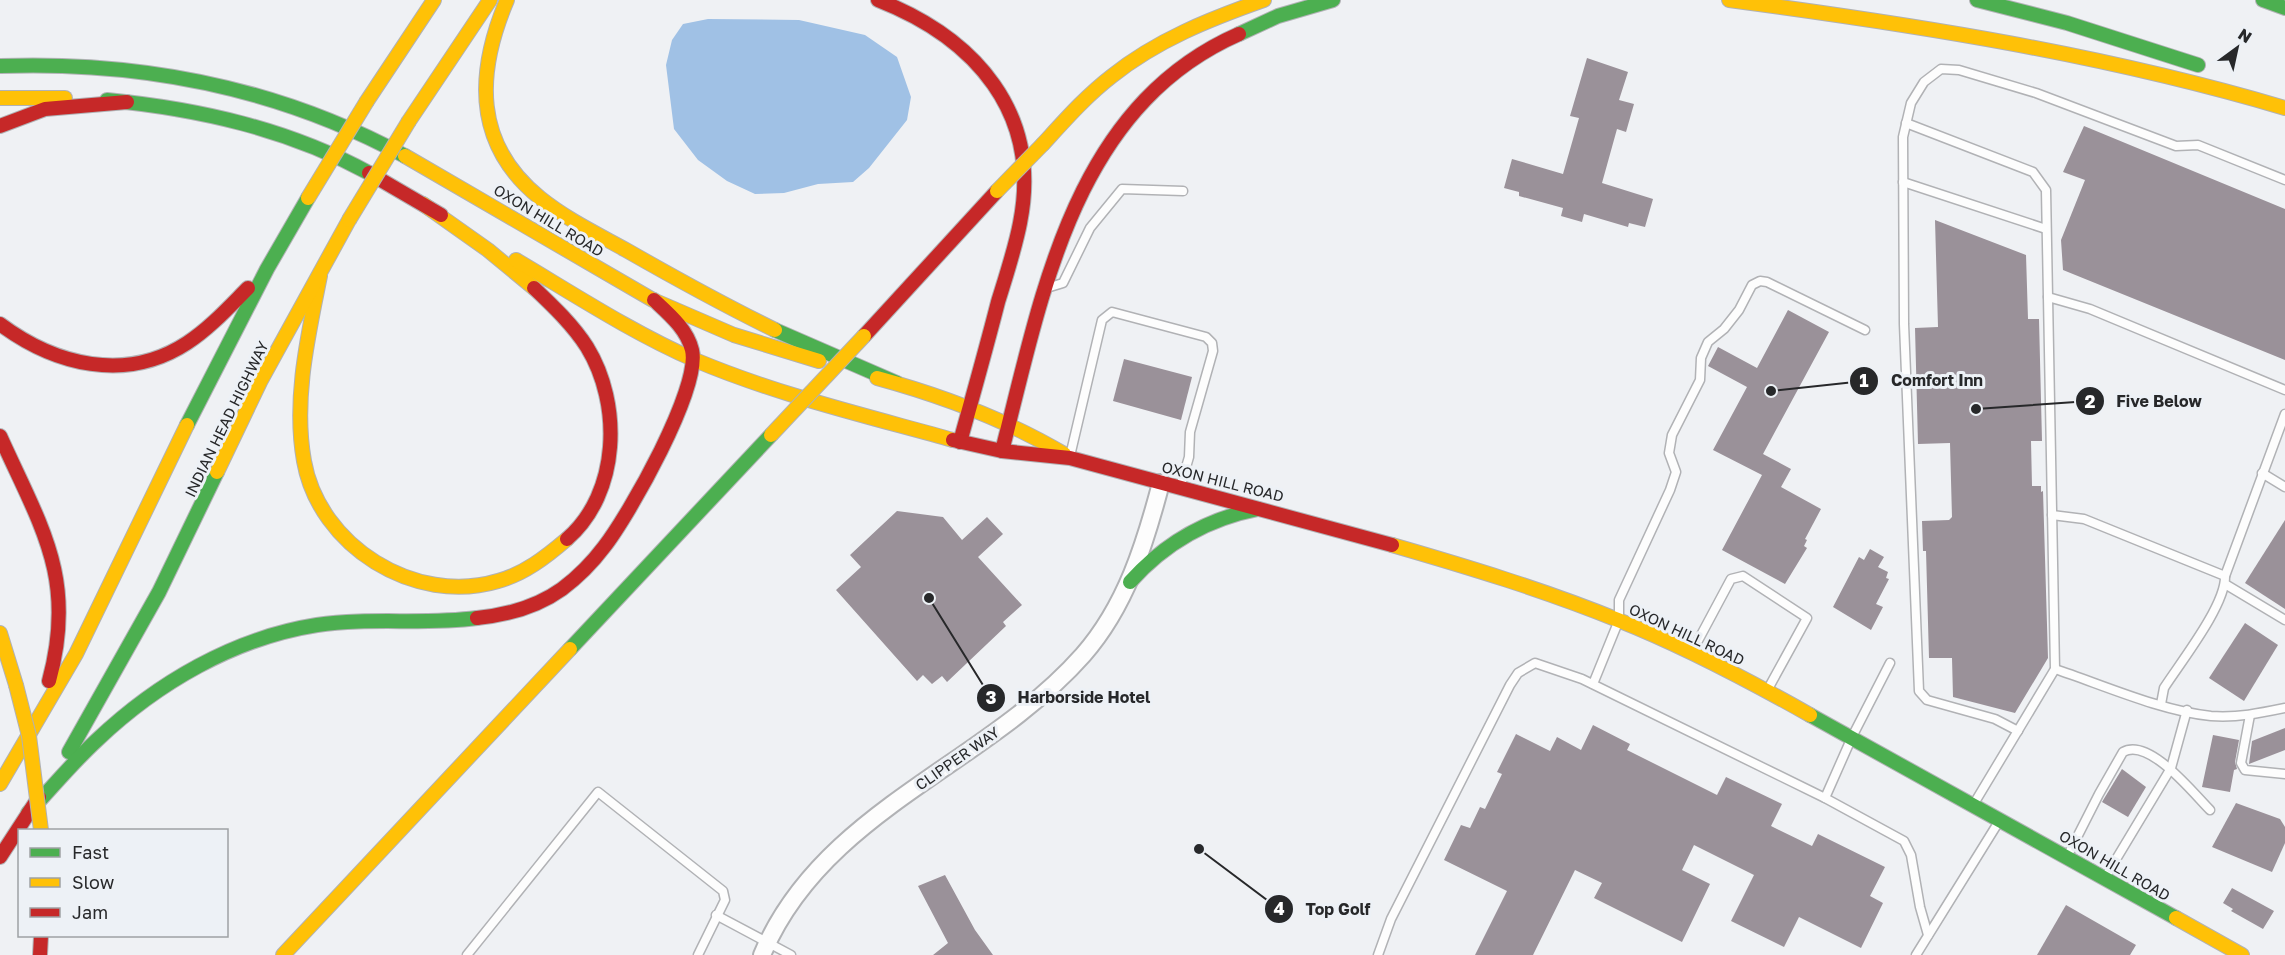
<svg xmlns="http://www.w3.org/2000/svg" width="2285" height="955" viewBox="0 0 2285 955" font-family="'Golos Text',sans-serif">
<rect width="100%" height="100%" fill="#eff1f4"/>
<path fill="#a0c1e5" d="M708 19 799 20 865 35 897 57 911 97 907 120 869 168 853 182 818 184 784 193 755 194 727 181 698 160 674 129 666 65 672 40 683 24Z"/>
<g fill="#9a9199">
<path d="M1587 58 1628 72 1619 100 1634 104 1626 132 1617 129 1602 183 1653 199 1645 227 1629 223 1628 227 1584 214 1582 222 1561 216 1563 208 1519 196V192L1504 188 1512 159 1563 174 1579 118 1570 116Z"/>
<path d="M2084 126 2285 209V360L2063 270 2061 240 2085 180 2063 172Z"/>
<path d="M1935 220 2026 255 2028 319H2039L2042 441H2031L2032 486H2041V492L2043 491 2048 658 2015 713 1953 697 1952 658H1929L1926 551H1923L1922 521 1949 520 1952 517 1950 443 1918 444 1915 328 1938 327Z"/>
<path d="M1788 310 1829 332 1763 454 1791 469 1781 487 1821 509 1805 539 1807 540 1804 546 1807 548 1785 584 1722 550 1762 475 1713 450 1747 387 1708 366 1718 347 1757 368Z"/>
<path d="M1124 359 1192 377 1181 420 1113 401Z"/>
<path d="M897 511 943 517 962 540 987 517 1003 534 978 557 1022 605 1003 622 1006 626 947 682 942 676 932 684 923 675 917 681 836 590 861 567 850 555Z"/>
<path d="M2285 520V609L2245 583Z"/>
<path d="M1870 549 1884 557 1878 567 1888 572 1886 578 1889 579 1876 604 1883 607 1871 630 1833 607 1859 557 1864 560Z"/>
<path d="M2245 623 2278 645 2244 701 2209 678Z"/>
<path d="M1593 725 1630 744 1627 750 1717 795 1726 777 1782 804 1771 826 1812 846 1818 834 1885 867 1870 896 1883 903 1861 948 1799 917 1784 947 1731 921 1754 875 1694 845 1682 870 1710 884 1682 942 1594 898 1602 883 1575 870 1533 955H1475L1507 891 1444 860 1461 825 1470 828 1480 807 1485 809 1502 774 1497 772 1516 734 1550 751 1557 737 1581 750Z"/>
<path d="M2285 728V750L2249 764 2252 741Z"/>
<path d="M2213 735 2239 740 2235 762 2237 769 2234 770 2230 792 2202 787Z"/>
<path d="M2122 769 2146 787 2128 817 2102 802Z"/>
<path d="M2236 803 2280 819 2285 827V843L2272 872 2212 847Z"/>
<path d="M945 875 975 930 993 955H933L948 943 918 886Z"/>
<path d="M2232 888 2274 911 2263 929 2231 911 2233 909 2223 903Z"/>
<path d="M2066 905 2136 945 2130 955H2037Z"/>
</g>
<g fill="none" stroke-linecap="round" stroke-linejoin="round">
<defs>
<g id="lane">
<path d="M1906 123 2033 172 2046 190 2048 297"/>
<path d="M1903 182 2046 229"/>
<path d="M1050 287 1063 283 1090 228 1122 189 1183 191"/>
<path d="M1070 456 1102 320 1112 312 1206 337 1212 343 1213 351 1190 432 1189 457 1181 484"/>
<path d="M2262 473 2285 487"/>
<path d="M2052 515 2084 519 2225 576C2226 605 2180 663 2164 688L2161 704"/>
<path d="M2225 576 2285 414"/>
<path d="M2225 584 2285 620"/>
<path d="M1693 650 1731 579 1743 576 1807 618 1768 689"/>
<path d="M2055 669C2103 685 2161 711 2211 716 2237 718 2261 713 2285 708"/>
<path d="M1593 684 1619 620V600L1670 490 1676 472 1669 453 1672 435 1700 380 1701 358 1708 342 1724 329 1739 310 1752 285 1760 281 1767 282 1865 330"/>
<path d="M2250 715 2241 763 2245 770 2285 774"/>
<path d="M2018 731 1995 719 1927 700 1919 691 1904 324 1903 137 1911 103 1924 82 1941 69 1959 70 2036 93 2176 146 2198 145 2285 180"/>
<path d="M1825 798 1852 737 1890 663"/>
<path d="M1975 802 2055 669 2048 297 2090 309 2285 390"/>
<path d="M2068 855 2099 794 2123 752C2149 737 2193 793 2210 810"/>
<path d="M2106 876 2171 768 2187 710"/>
<path d="M716 915 791 955"/>
<path d="M467 955 598 792 723 891 725 900 698 955"/>
<path d="M1378 955 1391 919 1510 685 1518 673 1535 663 1582 679 1825 798 1904 841 1911 855 1920 907 1928 935"/>
<path d="M1916 955 1998 823"/>
</g>
<path id="street" d="M762 955C822 811 985 766 1083 655 1126 606 1145 544 1161 483"/>
<g id="fast">
<path d="M1977 0 2067 23 2198 65"/>
<path d="M2263 0 2285 8"/>
<path d="M1239 34 1278 16 1333 0"/>
<path d="M0 66C142 61 279 88 405 156"/>
<path d="M107 100C199 109 288 129 369 173"/>
<path d="M775 330 897 383"/>
<path d="M187 425 267 269 308 198"/>
<path d="M1130 582C1165 543 1206 519 1258 509"/>
<path d="M570 649 771 435"/>
<path d="M1810 715 2176 918"/>
<path d="M69 752 159 592 217 472"/>
<path d="M28 813C51 789 72 763 97 740 157 683 234 638 317 625 370 617 424 625 477 618"/>
</g>
<g id="slow">
<path d="M507 0C476 73 473 144 540 198 566 219 597 234 626 250 675 278 724 305 775 330"/>
<path d="M1729 0C1917 25 2103 54 2285 108"/>
<path d="M0 98H65"/>
<path d="M367 101 434 0"/>
<path d="M409 121 490 0"/>
<path d="M1043 144C1065 120 1086 96 1112 76 1157 40 1210 19 1264 0"/>
<path d="M405 156 653 300 734 335 819 361"/>
<path d="M423 204 488 250 534 288"/>
<path d="M516 260C575 295 633 333 695 360 778 395 867 416 953 440"/>
<path d="M320 276C308 336 293 400 304 461 319 546 415 606 498 581 524 574 546 557 567 539"/>
<path d="M877 378C943 396 1005 419 1064 454"/>
<path d="M217 472 260 382 349 220"/>
<path d="M1392 545C1468 567 1544 590 1618 620 1684 646 1748 680 1810 715"/>
<path d="M0 633 16 685"/>
<path d="M0 784 76 654 187 425"/>
<path d="M2176 918 2242 955"/>
<path d="M283 955 570 649"/>
</g>
<g id="jam">
<path d="M878 0C975 38 1042 113 1020 223 1015 249 1006 276 998 302 986 349 973 395 960 442"/>
<path d="M0 126 45 109 127 102"/>
<path d="M369 173 441 215"/>
<path d="M534 288C553 306 573 325 587 347 622 404 620 493 567 539"/>
<path d="M0 324C55 365 126 383 187 343 210 328 229 307 248 288"/>
<path d="M864 336 997 191"/>
<path d="M0 436C41 527 77 578 49 681"/>
<path d="M953 440 1002 451 1070 458 1392 545"/>
<path d="M1002 451C1042 295 1073 107 1239 34"/>
<path d="M477 618C507 615 537 607 562 589 578 577 592 563 604 547 629 515 701 388 692 350 687 329 669 314 654 300"/>
<path d="M0 857 39 797"/>
<path d="M40 955 41 936"/>
</g>
</defs>
<use href="#lane" stroke="#b1b2b5" stroke-width="11"/>
<use href="#street" stroke="#b1b2b5" stroke-width="20"/>
<use href="#fast" stroke="#b1b2b5" stroke-width="16"/>
<use href="#slow" stroke="#b1b2b5" stroke-width="16"/>
<use href="#jam" stroke="#b1b2b5" stroke-width="16"/>
<use href="#lane" stroke="#fdfdfd" stroke-width="8"/>
<use href="#street" stroke="#fdfdfd" stroke-width="16"/>
<use href="#fast" stroke="#4caf50" stroke-width="14"/>
<use href="#slow" stroke="#ffc107" stroke-width="14"/>
<use href="#jam" stroke="#c62828" stroke-width="14"/>
<defs>
<g id="slow-bridge">
<path d="M997 191 1043 144"/>
<path d="M308 198 367 101"/>
<path d="M349 220 409 121"/>
<path d="M771 435 864 336"/>
<path d="M16 685 29 736 41 830"/>
</g>
</defs>
<use href="#slow-bridge" stroke="#b1b2b5" stroke-width="16" stroke-linecap="butt"/>
<use href="#slow-bridge" stroke="#ffc107" stroke-width="14"/>
</g>
<g text-anchor="middle" dominant-baseline="central" stroke-width="6" stroke-linejoin="round" paint-order="stroke">
<g font-size="15" fill="#27282a" stroke="#edf1f6">
<text transform="translate(549 220) rotate(31)">OXON HILL ROAD</text>
<text transform="translate(226 419) rotate(-64)">INDIAN HEAD HIGHWAY</text>
<text transform="translate(1223 481) rotate(14)">OXON HILL ROAD</text>
<text transform="translate(1687 634) rotate(25)">OXON HILL ROAD</text>
<text transform="translate(957 758) rotate(-35)">CLIPPER WAY</text>
<text transform="translate(2115 865) rotate(30)">OXON HILL ROAD</text>
</g>
</g>
<path fill="none" stroke="#27282a" stroke-width="2" d="M1771 391L1864 381M1976 409L2090 401M929 598L991 698M1199 849L1279 909"/>
<g fill="#27282a" stroke="#edf1f6" stroke-width="2">
<circle cx="1771" cy="391" r="6"/>
<circle cx="1976" cy="409" r="6"/>
<circle cx="929" cy="598" r="6"/>
<circle cx="1199" cy="849" r="6"/>
<circle cx="1864" cy="381" r="15"/>
<circle cx="2090" cy="401" r="15"/>
<circle cx="991" cy="698" r="15"/>
<circle cx="1279" cy="909" r="15"/>
</g>
<g font-size="18" text-anchor="middle" font-weight="bold" fill="#fff">
<text x="1864" y="387">1</text>
<text x="2090" y="408">2</text>
<text x="991" y="704">3</text>
<text x="1279" y="915">4</text>
</g>
<g font-size="16" text-anchor="middle" font-weight="bold" fill="#27282a" stroke="#edf1f6" stroke-width="6" stroke-linejoin="round" paint-order="stroke">
<text x="1937" y="386">Comfort Inn</text>
<text x="2159" y="407">Five Below</text>
<text x="1084" y="703">Harborside Hotel</text>
<text x="1338" y="915">Top Golf</text>
</g>
<rect x="18" y="829" width="210" height="108" fill="#edf1f6" stroke="#9ea1a4" stroke-width="1.5"/>
<rect x="30" y="848" width="30" height="9" fill="#4caf50" stroke="#9ea1a4" stroke-width="1.5"/>
<text x="72" y="859" font-size="18" fill="#27282a">Fast</text>
<rect x="30" y="878" width="30" height="9" fill="#ffc107" stroke="#9ea1a4" stroke-width="1.5"/>
<text x="72" y="889" font-size="18" fill="#27282a">Slow</text>
<rect x="30" y="908" width="30" height="9" fill="#c62828" stroke="#9ea1a4" stroke-width="1.5"/>
<text x="72" y="919" font-size="18" fill="#27282a">Jam</text>
<g transform="translate(2237 48) rotate(33)" stroke="#edf1f6" stroke-width="4.5" paint-order="stroke">
<path d="M0-4.5L10 22L0 15L-10 22Z" fill="#27282a"/>
<text y="-9" font-size="16" font-weight="bold" text-anchor="middle" fill="#27282a">N</text>
</g>
</svg>
